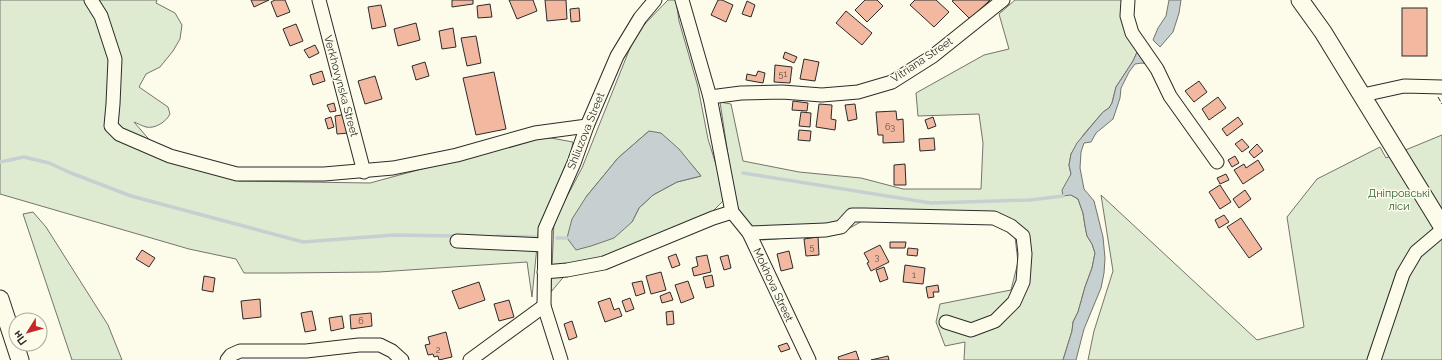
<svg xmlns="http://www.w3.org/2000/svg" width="1442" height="360" viewBox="0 0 1442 360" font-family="Raleway,sans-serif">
<rect width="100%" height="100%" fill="#fdfbea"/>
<g fill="#deebd1" stroke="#74746e" fill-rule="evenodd">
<path d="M0 0H157L156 3 175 13 182 25 180 39 173 51 160 67 146 74 139 87 168 107 170 114C166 122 155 129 146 127 142 126 137 123 134 122L166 159 239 181 370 183 536 138H551L573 142 571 153 539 226 532 297 527 262 379 272 282 273H244L236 259 189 249 0 194Z"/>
<path d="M668 0H676L679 21 698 87 708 139 722 184 723 201 712 212 566 274 551 292 554 221 582 168 636 33ZM649 131 691 164 701 176 677 182 653 195 639 208 632 222 586 197 618 158Z"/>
<path d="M1015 0H1125L1138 50 1133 61 1116 87 1112 103 1109 108 1103 112 1084 134 1071 154 1069 165 1071 174V195L1078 199 1083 213 1085 226 1087 236 1092 244 1095 253 1092 268 1085 287 1078 312 1073 322 1072 331 1063 360H964L965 342 945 346 936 322 940 304 1011 290 1018 262 1015 237 1002 225 930 220 866 219 848 229 825 235 762 240 736 208 720 102 731 104 743 161 799 172 861 178 903 189H981L983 143 979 114 918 116 916 93 984 55 1009 49 999 14Z"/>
<path d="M1442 135V360H1088L1094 331 1113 271 1101 195 1257 340 1304 327 1287 217 1317 179 1380 147 1386 158Z"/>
<path d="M33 212 46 227 108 325 122 360H72L23 214Z"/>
</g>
<g fill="#c7d0d0" stroke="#74746e">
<path d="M1169 0H1181L1179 13 1173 32 1160 47 1153 40 1158 28 1166 16Z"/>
<path d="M1138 50 1151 65 1142 63 1135 64 1129 72 1121 88 1120 98 1113 119 1096 133 1091 142 1084 143 1081 152 1080 168 1084 189 1094 201 1103 237 1105 258 1104 273 1101 288 1084 329 1076 360H1063L1072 331 1073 322 1078 312 1085 287 1092 268 1095 253 1092 244 1087 236 1085 226 1083 213 1078 199 1071 195 1063 196 1062 190 1071 174 1069 165 1071 154 1077 143 1103 112 1109 108 1112 103 1116 87 1133 61Z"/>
<path d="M649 131 661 133 679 149 701 176 677 182 653 195 639 208 632 222 614 238 591 246 576 250 567 238 572 219 586 197 618 158Z"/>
</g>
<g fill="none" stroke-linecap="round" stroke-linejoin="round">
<g stroke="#c7d0d0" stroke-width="3.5">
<path d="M0 162 24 157 49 163 71 173 131 196 303 242 394 235 457 236"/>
<path d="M743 173 931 203 1030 200 1063 196"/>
<path d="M497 236 536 237"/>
<path d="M557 238H567"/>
</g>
</g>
<g fill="#f2b8a0" stroke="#2b2b2b">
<path d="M251 0H269L254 7Z"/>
<path d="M275 0H285L290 12 277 17 271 2Z"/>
<path d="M452 0H473V4L452 7Z"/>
<path d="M509 0H533L537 11 517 19Z"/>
<path d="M545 0H566L567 19 547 21Z"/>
<path d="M718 0H722L733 5 726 22 711 15Z"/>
<path d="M865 0H877L883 6 867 22 855 10Z"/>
<path d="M915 0H936L949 12 934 27 910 5Z"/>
<path d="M954 0H990L970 19 952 1Z"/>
<path d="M747 1 755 5 751 17 742 14Z"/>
<path d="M490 4 492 17 478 18 477 6Z"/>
<path d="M381 5 386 26 372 29 368 7Z"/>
<path d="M579 8 580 21 571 22 570 9Z"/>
<rect x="1402" y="8" width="25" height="48"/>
<path d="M846 11 872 33 862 45 836 23Z"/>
<path d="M416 23 420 40 398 46 394 29Z"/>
<path d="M296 24 303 41 290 46 283 29Z"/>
<path d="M453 28 456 47 442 49 439 31Z"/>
<path d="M476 36 481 63 467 66 461 38Z"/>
<path d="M315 45 319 53 309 58 304 50Z"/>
<path d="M785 52 797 57 794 63 783 58Z"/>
<path d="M804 59 819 62 815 81 800 79Z"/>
<path d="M425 62 429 76 416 80 412 66Z"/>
<path d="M775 65 792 67 790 83 774 82Z"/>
<path d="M322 71 325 81 313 85 310 75Z"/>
<path d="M758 71 765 73 763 83 746 80 747 74 756 76Z"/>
<path d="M494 72 506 129 476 135 463 78Z"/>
<path d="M375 76 382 99 365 104 358 81Z"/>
<path d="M1199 81 1207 92 1194 102 1185 91Z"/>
<path d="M1218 97 1226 108 1209 120 1202 109Z"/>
<path d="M793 101 808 103 807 111 792 110Z"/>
<path d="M334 103 336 111 330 112 327 105Z"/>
<path d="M819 104 832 105 831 119 836 120 835 130 816 127Z"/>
<path d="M855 104 857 119 848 121 845 105Z"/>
<path d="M896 111 897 120 903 119 904 142 883 143V135H878L876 112Z"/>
<path d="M801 112 811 113 810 127 799 126Z"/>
<path d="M347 114 349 133 337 134 335 116Z"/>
<path d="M331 117 334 127 328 129 325 119Z"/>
<path d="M933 117 936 126 928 129 925 120Z"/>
<path d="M1238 117 1243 124 1227 136 1222 129Z"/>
<path d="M799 130 811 131 810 141 798 140Z"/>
<path d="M934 138 935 150 920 151 919 139Z"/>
<path d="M1242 139 1249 147 1242 152 1235 144Z"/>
<path d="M1257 144 1263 151 1254 158 1249 152Z"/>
<path d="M1235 156 1239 163 1232 167 1228 160Z"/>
<path d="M1258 160 1264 170 1243 184 1234 170 1244 164 1246 168Z"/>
<path d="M905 164 906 185H894V165Z"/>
<path d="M1226 174 1229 180 1220 184 1217 178Z"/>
<path d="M1220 185 1231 202 1220 209 1209 192Z"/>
<path d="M1245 190 1251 199 1239 208 1233 199Z"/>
<path d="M1224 215 1229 222 1219 228 1215 220Z"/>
<path d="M1241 218 1262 249 1249 258 1227 227Z"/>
<path d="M818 237 819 255 806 256 804 239Z"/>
<path d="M890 242H906L905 248H890Z"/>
<path d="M880 245 889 262 871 271 867 263 869 262 864 253Z"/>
<path d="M908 248 918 249 917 256 907 255Z"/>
<path d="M142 250 155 258 149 267 136 259Z"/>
<path d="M789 251 793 268 781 271 777 254Z"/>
<path d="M676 254 680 265 672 268 668 257Z"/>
<path d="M707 255 711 272 694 276 692 268 698 266 696 257Z"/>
<path d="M728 255 731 268 724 270 720 257Z"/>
<path d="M905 265 925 268 923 284 903 282Z"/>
<path d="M884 267 888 279 880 282 876 270Z"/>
<path d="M661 272 666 290 651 294 646 276Z"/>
<path d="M712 275 714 286 706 288 703 277Z"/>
<path d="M204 276 215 278 213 292 202 290Z"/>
<path d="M642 281 645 293 636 296 632 283Z"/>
<path d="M688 281 694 298 681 303 675 285Z"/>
<path d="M479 282 485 300 459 309 452 291Z"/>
<path d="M938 285 939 292H933L934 297 928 298 926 287Z"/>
<path d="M670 292 673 300 662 303 660 296Z"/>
<path d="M610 298 614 310 619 308 622 316 605 322 598 302Z"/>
<path d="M630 298 634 309 626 312 622 301Z"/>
<path d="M260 299 261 317 243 319 241 301Z"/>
<path d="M509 300 514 317 499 321 494 304Z"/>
<path d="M312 311 316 330 305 332 301 313Z"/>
<path d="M673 311 674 324 667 325 666 312Z"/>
<path d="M371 313 372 326 351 329 350 315Z"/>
<path d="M342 316 344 328 331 331 329 318Z"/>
<path d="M572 321 577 337 569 340 564 324Z"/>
<path d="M446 332 452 357 439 360 438 356 434 357 433 354 428 355 425 345 430 344 428 337Z"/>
<path d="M787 343 790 349 781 352 778 346Z"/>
<path d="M856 351 859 360H839L838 357Z"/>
<path d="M888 356 889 360H871Z"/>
</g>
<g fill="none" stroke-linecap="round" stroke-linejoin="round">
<defs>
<g id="minor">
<path d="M91 0 101 16 115 59 113 104 111 126 119 134 170 156 237 174H324L393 168 457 155 535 133 587 126"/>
<path d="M319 0 364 172"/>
<path d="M682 0 710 97 732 212 749 233 809 360"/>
<path d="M1128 0 1127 16 1132 33 1157 69 1170 96 1217 162"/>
<path d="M1363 95 1404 86 1442 87"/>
<path d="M710 97 741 93 782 92 822 95 858 92 892 82 933 56 1003 0"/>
<path d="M749 233 826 230 841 227 852 215H864L994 218 1011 226 1023 236 1025 254 1023 282 1014 302 995 321 971 330 946 322"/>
<path d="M457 241 544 245"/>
<path d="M544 272 567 270 604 263 713 218 732 212"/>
<path d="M227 360 231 355 240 351H306L359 345H380L392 351 402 360"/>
<path d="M470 360 544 306"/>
<path d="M561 360 544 306 545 229 574 163 587 126 617 56 640 18 655 0"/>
<path d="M1374 360 1403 274 1416 252 1442 230"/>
</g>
<g id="major">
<path d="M1300 0 1323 32 1442 226"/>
<path d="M0 299 20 360"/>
</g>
</defs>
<use href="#minor" stroke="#2b2b2b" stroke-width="15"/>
<use href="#major" stroke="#2b2b2b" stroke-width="19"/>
<use href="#minor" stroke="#fdfbea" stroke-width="13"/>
<use href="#major" stroke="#fdfbea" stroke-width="17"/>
<path stroke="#2b2b2b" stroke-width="1" stroke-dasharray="5 2" stroke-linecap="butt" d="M1438 97 1442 104"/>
</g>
<g text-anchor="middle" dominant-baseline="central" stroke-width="3" stroke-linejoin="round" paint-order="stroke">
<g font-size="9" fill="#5d4e48">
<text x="783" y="74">51</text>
<text x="890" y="127">63</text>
<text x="812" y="247">5</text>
<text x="877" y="257">3</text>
<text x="914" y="275">1</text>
<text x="361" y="321">6</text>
<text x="438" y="350">2</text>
</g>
<g font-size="11" fill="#2b2b2b" stroke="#fdfbea">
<text transform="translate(922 60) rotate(-34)">Vitriana Street</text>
<text transform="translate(341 86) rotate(75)">Verkhovynska Street</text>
<text transform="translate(586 131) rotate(-68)">Shliuzova Street</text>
<text transform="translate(773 285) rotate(65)">Mokhova Street</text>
</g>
<g font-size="11" fill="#34623c" stroke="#fdfbea">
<text x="1399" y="193">Дніпровські<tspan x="1399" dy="13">ліси</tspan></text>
</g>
</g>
<g transform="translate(28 332) rotate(233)"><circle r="19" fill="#fdfbea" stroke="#a9a89e"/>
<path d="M0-3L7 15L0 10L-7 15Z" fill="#c62828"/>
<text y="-6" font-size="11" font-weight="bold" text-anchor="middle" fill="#2b2b2b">Пн</text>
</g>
</svg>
